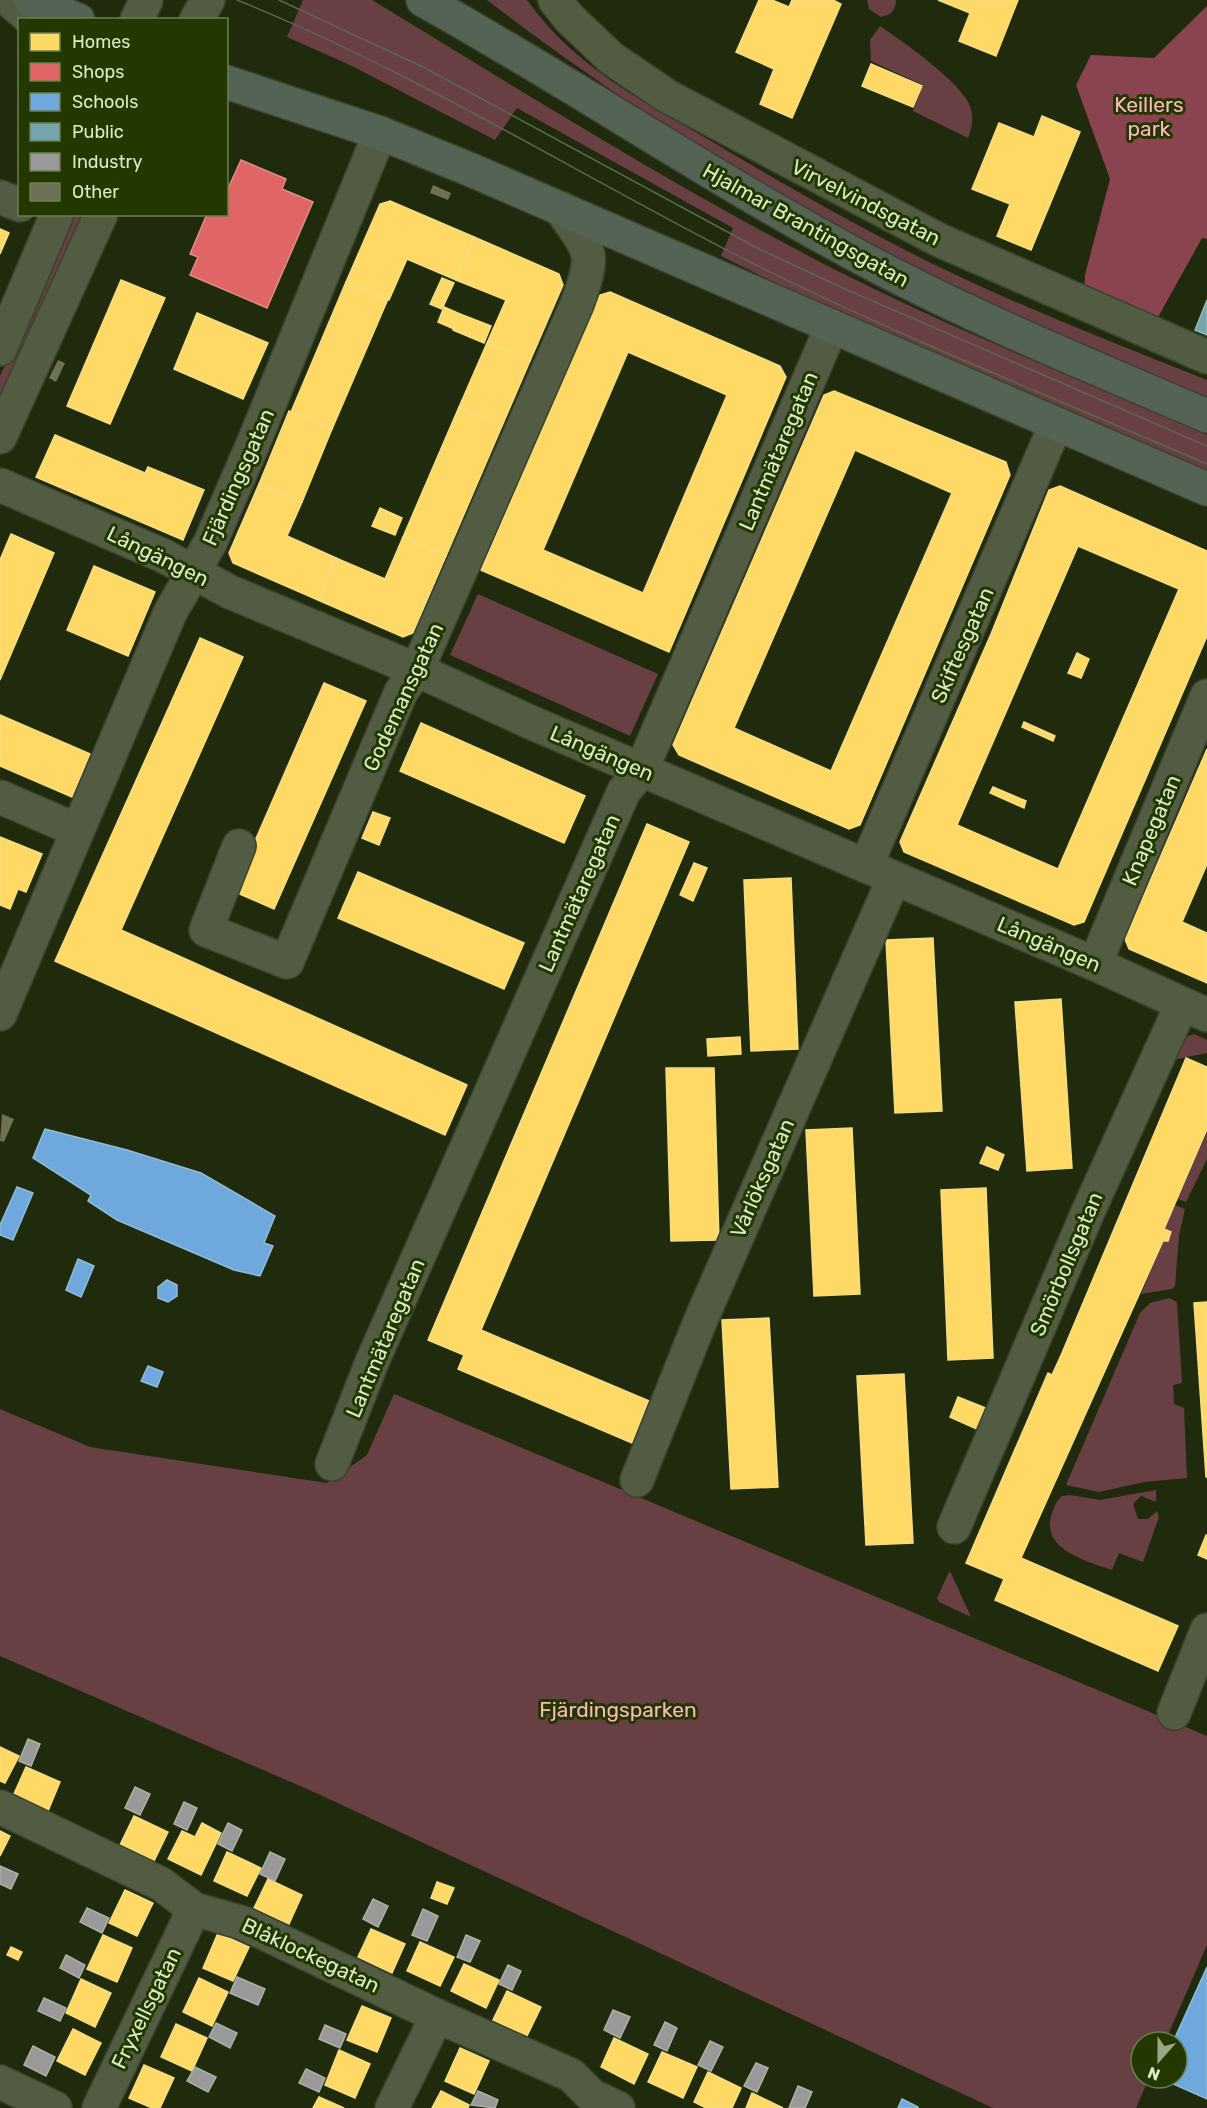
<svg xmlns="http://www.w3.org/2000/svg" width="1207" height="2108" viewBox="0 0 1207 2108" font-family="Rubik,sans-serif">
<rect width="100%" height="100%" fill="#202a0d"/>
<g fill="#684043">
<path d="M303 0H372C520 90 668 183 822 263 947 327 1078 379 1207 435V473L808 299 721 256 733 228 517 108 495 140 350 65 287 37Z"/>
<path d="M487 0H527C575 68 646 103 716 144 788 187 860 228 935 265 1024 308 1116 344 1207 380V400C1082 345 958 290 837 226 714 161 598 85 487 0Z"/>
<path d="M867 0H896C896 10 891 15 881 17L869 9Z"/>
<path d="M880 26C903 42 960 81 970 106 974 117 972 128 968 138L913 111 923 85 871 61 870 40Z"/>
<path d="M73 215H89L0 417V376Z"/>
<path d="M478 594 658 674 630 736 450 655Z"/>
<path d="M1194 1034 1207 1040V1053L1172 1060 1183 1038Z"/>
<path d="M1207 1132V1159L1186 1202 1178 1199Z"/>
<path d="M1175 1205 1185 1209 1179 1236 1175 1286 1172 1289 1141 1294 1164 1240 1168 1241 1172 1232 1164 1229Z"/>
<path d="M1169 1298 1177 1302 1182 1383 1173 1385 1174 1404 1184 1408 1187 1478 1144 1482 1099 1492 1066 1485 1140 1313 1150 1303Z"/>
<path d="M394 1394 1207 1736V1945L1165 2042H1141V2078H1149L1136 2108H993L314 1792 0 1656V1409L90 1447 327 1483 367 1455Z"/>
<path d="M1156 1490V1502L1141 1496 1133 1504 1138 1519H1148L1157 1511 1159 1517 1143 1562 1119 1553 1112 1570C1089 1562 1042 1550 1051 1517 1053 1509 1056 1501 1062 1496L1070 1495 1100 1500Z"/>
<path d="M949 1572 951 1573 971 1617 939 1602 937 1598Z"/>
</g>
<path fill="#8a444f" d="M1207 6V239L1202 238 1157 319 1084 295 1085 275 1110 179 1076 85 1091 55 1154 58Z"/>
<g fill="#ffd966" stroke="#f4de83" stroke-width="1.5" fill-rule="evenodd">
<path d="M759 0H772L789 7 792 0H833L841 4 792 118 760 104 774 69 736 52Z"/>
<path d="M938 0H1018L996 56 959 41 970 13Z"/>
<path d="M871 64 922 86 913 107 862 86Z"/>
<path d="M1042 116 1080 132 1031 250 997 236 1010 204 972 189 999 123 1034 137Z"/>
<path d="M390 201 474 237 456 280 407 259 389 300 346 282 380 204Z"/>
<path d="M0 229 9 233 0 254Z"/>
<path d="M474 237 559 274 563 285 530 361 487 343 506 300 456 280Z"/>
<path d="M442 278 454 283 442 309 430 304Z"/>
<path d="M121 280 165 298 110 424 67 406Z"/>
<path d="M346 282 388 299 332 429 291 412Z"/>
<path d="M610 292 780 366 786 377 669 652 481 570 600 295ZM628 352 727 395 643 593 543 550Z"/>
<path d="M444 307 460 314 454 329 438 322Z"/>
<path d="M197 313 268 343 243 399 174 369Z"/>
<path d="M460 314 491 326 484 343 453 330Z"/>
<path d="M487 343 530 361 502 426 459 407Z"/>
<path d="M834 391 1006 462 1010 475 860 825 849 829 679 755 673 745 824 395ZM855 450 952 493 831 771 734 728Z"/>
<path d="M459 407 502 426 446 556 403 537Z"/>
<path d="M289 411 332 429 302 502 259 484Z"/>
<path d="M55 435 145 473 148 467 204 490 183 540 36 477Z"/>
<path d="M259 484 302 502 287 536 336 558 318 600 233 563 229 553Z"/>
<path d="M1060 486 1207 551V636L1084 922 1074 925 904 852 900 842 991 634 1049 490ZM1078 546 1179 589 1058 869 957 825Z"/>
<path d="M380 508 402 518 395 535 372 526Z"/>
<path d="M11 534 54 553 0 680V560Z"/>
<path d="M403 537 446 556 413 633 403 637 318 600 336 558 385 579Z"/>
<path d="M94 566 155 592 128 656 67 630Z"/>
<path d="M200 638 243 657 121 930 467 1085 445 1135 55 961Z"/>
<path d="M1077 653 1089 659 1081 678 1068 673Z"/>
<path d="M324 683 366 701 274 909 233 891Z"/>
<path d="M0 715 90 754 72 797 0 766Z"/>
<path d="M1024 722 1055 736 1053 741 1022 727Z"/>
<path d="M421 723 585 796 564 843 400 771Z"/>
<path d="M1207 749V864L1182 922 1207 933V983L1129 949 1125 939Z"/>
<path d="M993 787 1026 801 1024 808 990 793Z"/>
<path d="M373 812 390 818 379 845 362 838Z"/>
<path d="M647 824 689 842 481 1330 649 1401 632 1443 458 1369 464 1355 428 1340Z"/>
<path d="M0 837 42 854 26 892 18 889 10 909 0 905Z"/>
<path d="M694 863 707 868 693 901 680 895Z"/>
<path d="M358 872 524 943 504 989 338 918Z"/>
<path d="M791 878 798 1049 751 1051 744 880Z"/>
<path d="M933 938 942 1111 895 1113 886 940Z"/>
<path d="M1061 999 1072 1168 1027 1171 1015 1002Z"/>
<path d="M740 1037 741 1054 708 1056 707 1039Z"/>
<path d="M1186 1058 1207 1067V1129L1164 1229 1171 1232 1168 1241H1163L1021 1558 1178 1626 1158 1671 995 1600 1004 1579 966 1563 1048 1373 1052 1375 1062 1353Z"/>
<path d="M666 1068H714L719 1240 671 1241Z"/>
<path d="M852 1128 860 1294 814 1296 806 1130Z"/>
<path d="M987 1147 1004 1155 998 1170 980 1163Z"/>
<path d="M986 1188 993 1358 948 1360 941 1190Z"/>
<path d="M1207 1302V1477H1206L1194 1303Z"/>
<path d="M769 1318 778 1487 731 1489 722 1320Z"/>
<path d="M904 1374 913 1543 866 1545 857 1376Z"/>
<path d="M958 1397 988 1409 979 1430 950 1417Z"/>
<path d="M1206 1535 1207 1536V1559L1198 1555Z"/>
<path d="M0 1747 19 1756 5 1783 0 1781Z"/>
<path d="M26 1767 60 1782 48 1811 13 1796Z"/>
<path d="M134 1816 168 1832 154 1861 120 1845Z"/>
<path d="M202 1823 221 1833 201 1875 168 1859 182 1831 195 1837Z"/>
<path d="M0 1831 10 1836 0 1856Z"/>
<path d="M227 1852 261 1868 247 1896 214 1881Z"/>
<path d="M268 1879 302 1895 289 1924 254 1908Z"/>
<path d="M437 1882 454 1888 447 1904 431 1898Z"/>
<path d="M125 1890 153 1903 137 1936 109 1923Z"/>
<path d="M371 1929 405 1944 392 1973 358 1957Z"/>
<path d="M218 1933 249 1947 233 1981 203 1968Z"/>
<path d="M103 1935 132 1948 117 1982 87 1969Z"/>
<path d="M420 1942 454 1957 440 1986 407 1971Z"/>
<path d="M11 1947 22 1952 18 1960 7 1955Z"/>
<path d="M464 1964 499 1980 486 2008 451 1991Z"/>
<path d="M199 1978 228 1992 212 2026 183 2012Z"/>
<path d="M81 1979 111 1993 95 2027 66 2013Z"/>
<path d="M507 1991 541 2007 527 2036 493 2020Z"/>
<path d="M362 2006 391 2018 377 2052 347 2040Z"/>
<path d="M176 2024 207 2038 192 2071 161 2057Z"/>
<path d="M73 2029 101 2043 85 2075 57 2061Z"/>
<path d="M614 2038 648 2054 634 2084 601 2067Z"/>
<path d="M460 2048 489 2061 474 2094 445 2081Z"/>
<path d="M339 2050 370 2064 355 2098 325 2085Z"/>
<path d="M662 2052 697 2067 683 2098 648 2082Z"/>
<path d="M144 2065 174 2078 160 2108H152L129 2098Z"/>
<path d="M708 2072 741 2088 732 2108H706L694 2102Z"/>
<path d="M441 2091 469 2105 468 2108H432Z"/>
<path d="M752 2093 783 2108H746Z"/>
<path d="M319 2097 344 2108H313Z"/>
</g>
<path fill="#e06666" stroke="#de8e83" stroke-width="1.5" d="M241 160 286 179 282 189 313 202 267 308 190 275 198 257 190 254 207 214H226V193Z"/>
<g fill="#6fa8dc" stroke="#8fbcd6" stroke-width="1.5">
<path d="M45 1129 127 1150 201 1173 275 1216 264 1243 273 1246 260 1276 234 1270 117 1220 88 1201 91 1195 33 1158Z"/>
<path d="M17 1187 33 1193 13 1240 0 1235V1225Z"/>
<path d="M78 1259 94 1266 81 1297 66 1290Z"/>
<path d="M167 1280 177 1285V1296L168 1302 158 1298V1287Z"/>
<path d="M148 1366 163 1372 157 1387 141 1381Z"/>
<path d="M1207 1967V2099L1160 2078H1177V2042H1173Z"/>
<path d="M902 2099 918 2107V2108H898Z"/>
</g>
<path fill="#76a5af" stroke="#94bab6" stroke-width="1.5" d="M1207 300V335L1195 330Z"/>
<g fill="#999" stroke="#acb1a7" stroke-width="1.5">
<path d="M28 1739 40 1744 31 1766 19 1761Z"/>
<path d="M135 1787 150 1794 140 1815 125 1808Z"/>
<path d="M184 1802 197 1808 187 1830 174 1824Z"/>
<path d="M228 1823 242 1830 232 1851 218 1844Z"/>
<path d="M270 1852 285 1859 275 1881 260 1874Z"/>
<path d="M0 1866 18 1874 11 1889 0 1884Z"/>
<path d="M373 1899 388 1906 378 1927 363 1919Z"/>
<path d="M87 1908 109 1918 102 1933 80 1922Z"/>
<path d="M423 1909 438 1916 427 1941 412 1935Z"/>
<path d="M466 1935 480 1941 470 1962 457 1957Z"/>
<path d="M66 1955 85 1965 79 1978 60 1968Z"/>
<path d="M508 1965 521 1971 512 1990 499 1984Z"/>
<path d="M237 1977 265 1989 258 2005 230 1993Z"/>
<path d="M44 1998 66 2008 60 2021 38 2011Z"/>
<path d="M613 2010 630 2017 620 2038 604 2030Z"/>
<path d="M665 2022 677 2028 667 2051 654 2045Z"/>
<path d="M216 2023 237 2033 230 2048 209 2037Z"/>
<path d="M325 2025 346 2034 340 2048 319 2039Z"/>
<path d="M710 2041 723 2047 711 2071 698 2065Z"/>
<path d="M33 2046 55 2057 46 2076 24 2065Z"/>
<path d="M756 2063 768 2068 757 2092 744 2086Z"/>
<path d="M195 2067 216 2077 208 2092 187 2081Z"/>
<path d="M306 2069 325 2078 319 2092 299 2083Z"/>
<path d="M798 2086 812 2092 805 2108H789Z"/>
<path d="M478 2091 498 2100 495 2108 471 2105Z"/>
</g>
<g fill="#6d7254">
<path d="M433 185 451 193 448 200 430 193Z"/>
<path d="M58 360 65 363 56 382 49 378Z"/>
<path d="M2 1114 14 1119 4 1142 0 1141Z"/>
</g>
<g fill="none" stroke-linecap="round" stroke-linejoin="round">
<defs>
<g id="minor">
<path d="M9 0 32 20"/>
<path d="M555 0 569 18 611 58 667 96 939 240 1207 357"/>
<path d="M137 20 146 0"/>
<path d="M196 20 208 0"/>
<path d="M0 197 20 205"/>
<path d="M0 349 57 214"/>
<path d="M0 437 101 214"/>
<path d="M0 485 164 556 230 592 417 670 530 722 1095 964 1207 1015"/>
<path d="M0 797 77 830"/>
<path d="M239 846 206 930 287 962 401 692 417 670 577 304C596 251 592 254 560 208"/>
<path d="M866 866 1056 424"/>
<path d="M1095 964 1207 696"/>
<path d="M0 1014 170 613 210 543 253 444 380 133"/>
<path d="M332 1464 372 1362 624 791 641 771 832 326"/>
<path d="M637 1480 699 1324 894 878"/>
<path d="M954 1527 1087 1214 1182 1004"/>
<path d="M1174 1713 1207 1630"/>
<path d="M0 1807 161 1884 194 1909 243 1923 437 2016 571 2075 592 2096 618 2108"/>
<path d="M0 2082 55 2108"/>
<path d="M99 2108 194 1909"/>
<path d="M392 2108 437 2016"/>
</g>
<g id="major">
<path d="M30 0 78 20"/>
<path d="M423 0C574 84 716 181 869 262 978 320 1093 367 1207 416"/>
<path d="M226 82 380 133 469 169 1207 489"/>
</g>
</defs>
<use href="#minor" stroke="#3a432d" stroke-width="36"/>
<use href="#major" stroke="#3a432d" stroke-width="36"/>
<use href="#minor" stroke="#515c43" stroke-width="33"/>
<use href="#major" stroke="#556354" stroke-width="33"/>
<g stroke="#5d6651" stroke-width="1.5">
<path d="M237 0C416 72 580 176 752 263 900 337 1055 398 1207 464"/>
<path d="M279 0 423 67 759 249 845 289 1207 446"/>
</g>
</g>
<g text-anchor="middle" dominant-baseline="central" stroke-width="6" stroke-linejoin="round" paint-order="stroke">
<g font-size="21" fill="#feb7c1" stroke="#233700">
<text x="1149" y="104">Keillers<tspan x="1149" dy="24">park</tspan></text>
<text x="618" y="1709">Fjärdingsparken</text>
</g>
<g font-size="21" fill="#d9eac7" stroke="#233700">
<text transform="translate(866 202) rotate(27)">Virvelvindsgatan</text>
<text transform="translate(806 225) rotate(29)">Hjalmar Brantingsgatan</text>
<text transform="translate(778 451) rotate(-67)">Lantmätaregatan</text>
<text transform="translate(238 477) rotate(-66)">Fjärdingsgatan</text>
<text transform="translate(158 556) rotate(26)">Långängen</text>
<text transform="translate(962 645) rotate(-66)">Skiftesgatan</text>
<text transform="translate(403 697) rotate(-65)">Godemansgatan</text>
<text transform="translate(602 753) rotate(23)">Långängen</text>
<text transform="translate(1151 830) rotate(-67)">Knapegatan</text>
<text transform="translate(579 893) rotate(-66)">Lantmätaregatan</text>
<text transform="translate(1049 944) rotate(23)">Långängen</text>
<text transform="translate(762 1178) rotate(-66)">Vårlöksgatan</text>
<text transform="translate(1066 1264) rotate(-67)">Smörbollsgatan</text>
<text transform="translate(385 1338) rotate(-67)">Lantmätaregatan</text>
<text transform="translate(311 1955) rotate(25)">Blåklockegatan</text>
<text transform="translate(146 2008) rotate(-64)">Fryxellsgatan</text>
</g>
</g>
<rect x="18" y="18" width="210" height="198" fill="#233700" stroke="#6c7f50" stroke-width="1.5"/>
<rect x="30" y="33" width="30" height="18" fill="#ffd966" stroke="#6c7f50" stroke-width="1.5"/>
<text x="72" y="48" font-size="18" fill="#d9eac7">Homes</text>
<rect x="30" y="63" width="30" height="18" fill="#e06666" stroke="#6c7f50" stroke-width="1.5"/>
<text x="72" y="78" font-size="18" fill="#d9eac7">Shops</text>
<rect x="30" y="93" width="30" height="18" fill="#6fa8dc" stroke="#6c7f50" stroke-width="1.5"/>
<text x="72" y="108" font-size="18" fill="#d9eac7">Schools</text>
<rect x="30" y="123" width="30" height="18" fill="#76a5af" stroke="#6c7f50" stroke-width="1.5"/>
<text x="72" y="138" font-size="18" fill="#d9eac7">Public</text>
<rect x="30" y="153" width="30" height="18" fill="#999999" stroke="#6c7f50" stroke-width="1.5"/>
<text x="72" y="168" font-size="18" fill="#d9eac7">Industry</text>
<rect x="30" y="183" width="30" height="18" fill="#6d7254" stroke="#6c7f50" stroke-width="1.5"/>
<text x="72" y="198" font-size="18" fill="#d9eac7">Other</text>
<g transform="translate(1159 2060) rotate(201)"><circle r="28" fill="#233700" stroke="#6c7f50" stroke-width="1.5"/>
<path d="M0-4.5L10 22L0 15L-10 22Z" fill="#98a786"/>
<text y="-9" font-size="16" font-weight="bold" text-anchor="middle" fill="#d9eac7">N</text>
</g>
</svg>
